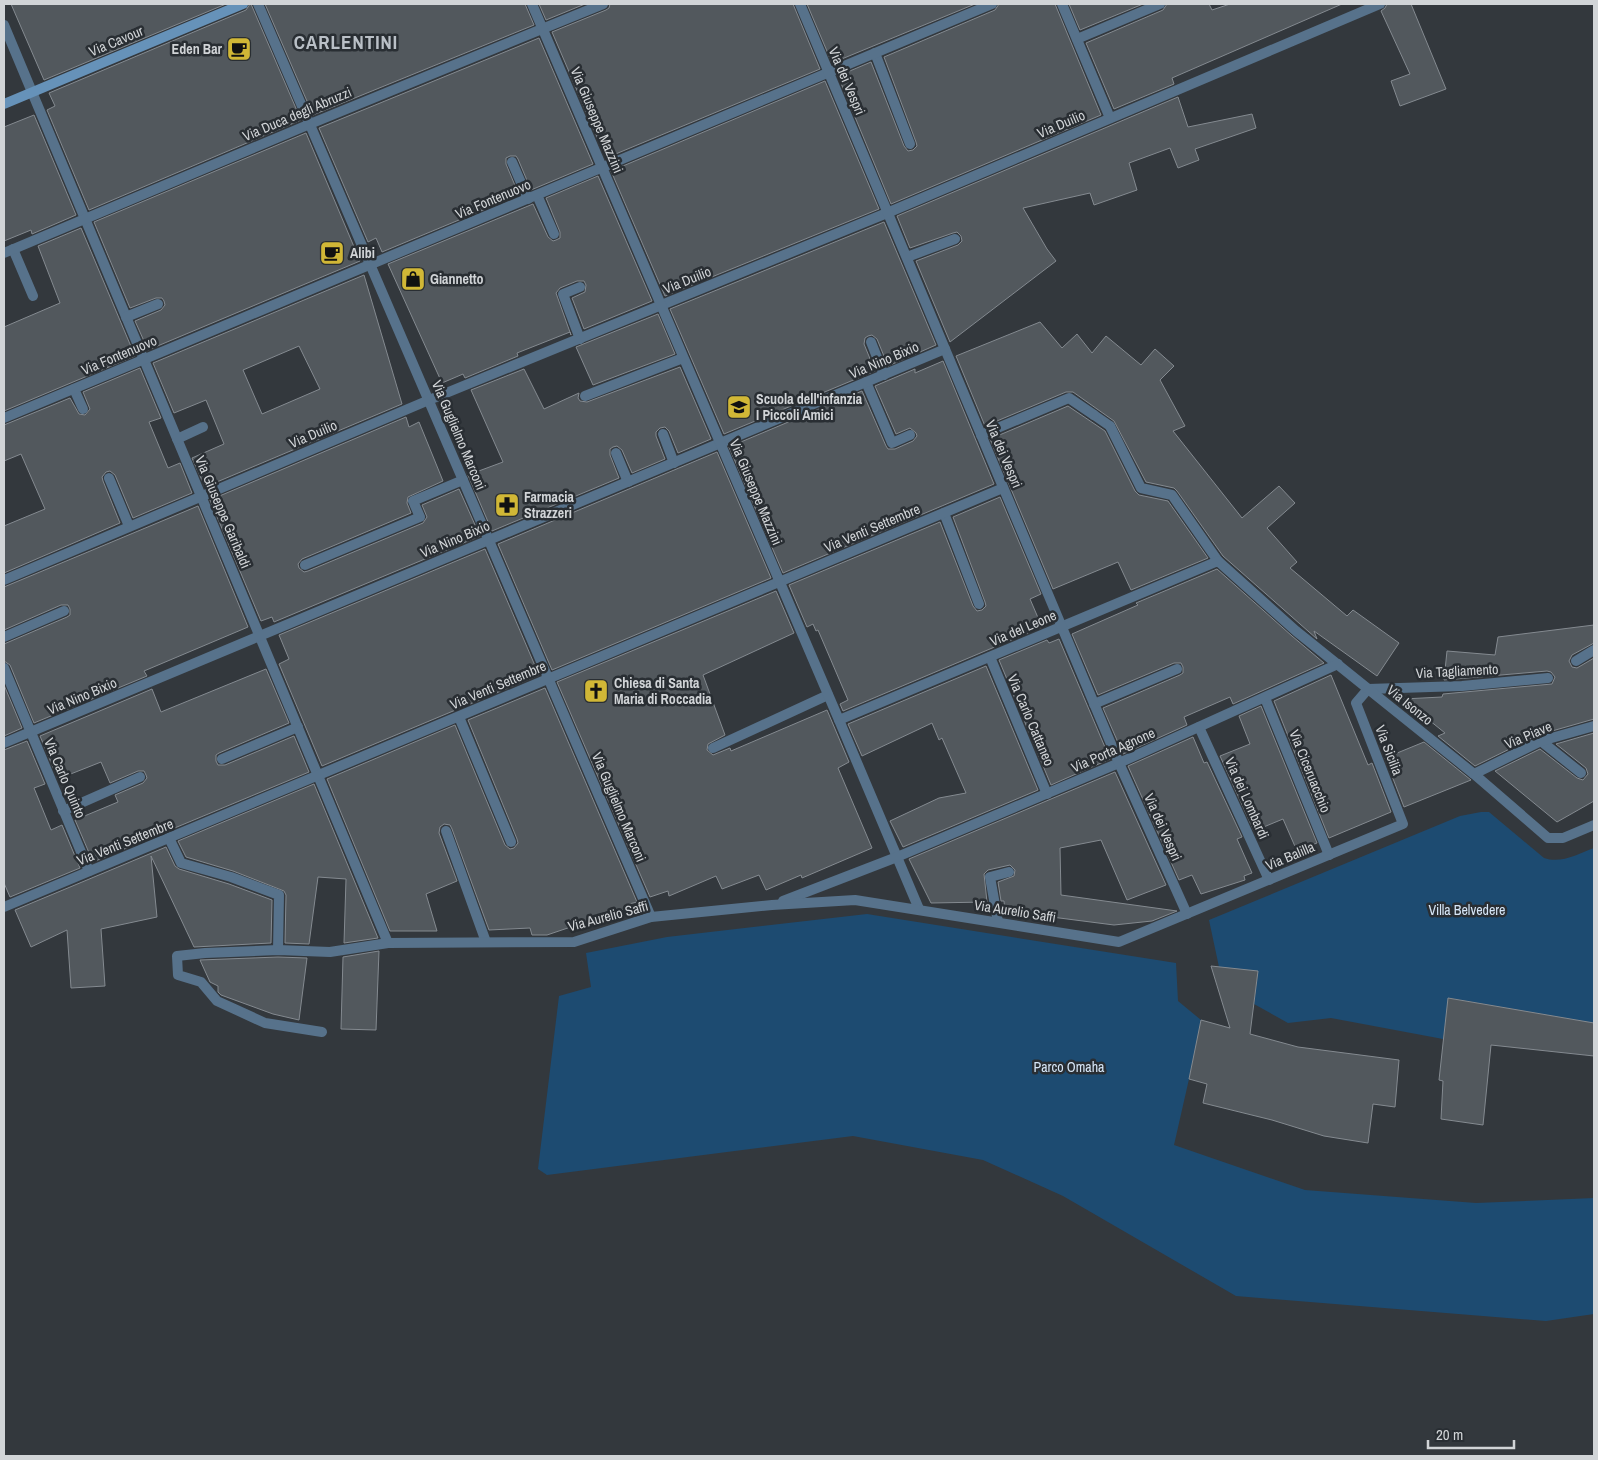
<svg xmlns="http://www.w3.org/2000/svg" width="1598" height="1460" viewBox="0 0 1598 1460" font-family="'Archivo Narrow',sans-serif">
<rect width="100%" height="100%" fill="#33383d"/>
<g fill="#1d4b71">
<path d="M1481 812H1489L1544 858C1561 864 1578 854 1594 848V1023L1449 998 1443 1039 1331 1018 1288 1023 1254 1004 1258 972 1219 967 1209 920 1460 816Z"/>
<path d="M867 914 1176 963 1178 1001 1201 1020 1189 1079 1174 1145 1305 1190 1476 1203 1594 1198V1314L1546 1321 1236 1296 1063 1196 983 1160 853 1136 547 1175 538 1169 559 996 591 987 586 953 667 937Z"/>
</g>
<g fill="#52585d" stroke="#848a90" fill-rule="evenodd">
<path d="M11 4H226L44 80Z"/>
<path d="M250 4H251L301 120 89 210 47 110 55 106 49 93 246 10Z"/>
<path d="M265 4H525L534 25 313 115Z"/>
<path d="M539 4H585L546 20Z"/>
<path d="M610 4H793L820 69 606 158 552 32 606 10 609 8Z"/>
<path d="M807 4H975L832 63Z"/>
<path d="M999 4H1055L1101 115 891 204 838 76 871 62 904 146 908 151 913 150 917 146 916 142 884 57 995 10Z"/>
<path d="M1069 4H1143L1080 30Z"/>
<path d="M1167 4H1209L1212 10 1230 4H1342L1172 78 1174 84 1114 109 1086 43 1163 10Z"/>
<path d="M1387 4H1411L1446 89 1400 106 1391 81 1410 74 1381 11 1385 8Z"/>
<path d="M539 38 593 164 531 190 518 159 516 156H510L506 158V164L519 195 382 252 376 238 368 242 319 128Z"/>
<path d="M825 81 879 209 665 296 611 171Z"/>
<path d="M1178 97 1188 127 1252 114 1256 128 1195 149 1199 160 1178 168 1170 148 1129 163 1137 190 1094 205 1090 193 1023 208 1047 249 1056 261 950 342 916 261 958 245 962 241 961 236 957 232 953 233 910 248 897 216Z"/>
<path d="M34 115 76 215 32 234 31 230 4 241V127Z"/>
<path d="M306 133 360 261 148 350 135 321 161 310 165 305 164 301 162 298H156L130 308 94 222Z"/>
<path d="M598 176 652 301 584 329 572 298 585 292 586 285 584 281H577L560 288 556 293 571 335 570 332 517 353 518 356 465 378 463 374 442 383 388 264 533 204 548 237 553 241 556 240 560 238V232L546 198Z"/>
<path d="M884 222 936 345 888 366 877 339 872 335 868 336 865 338 864 344 875 371 724 434 670 309Z"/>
<path d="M81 228 135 356 4 411V327L60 303 38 246Z"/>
<path d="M364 275 402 404 205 487 192 458 224 444 206 400 174 413 153 363ZM299 346 320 389 262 414 243 370Z"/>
<path d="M658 314 675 354 593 385 576 347Z"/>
<path d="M1040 322 1062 348 1077 334 1092 353 1106 336 1141 365 1155 349 1174 366 1160 380 1185 426 1173 431 1242 518 1279 486 1295 503 1267 528 1297 562 1290 568 1347 616 1353 610 1399 643 1377 676 1314 631 1317 639 1223 556 1177 491 1174 488 1146 482 1114 421 1073 392H1066L985 426 956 356Z"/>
<path d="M943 361 994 484 783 573 729 447 862 391 886 446 888 449H895L913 441 917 436 916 433 910 428 896 434 875 386 915 369V373Z"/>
<path d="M680 367 711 439 678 453 669 431 665 427 660 428 656 432V436L665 459 632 473 622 450 617 446 613 447 610 449V455L619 478 492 531 468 475 503 462 471 390 524 369 544 409 579 393 578 398 580 401 587 402Z"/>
<path d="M140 368 161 418 149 422 168 468 180 463 192 493 133 518 115 475 110 471 106 472 102 477 103 481 120 523 4 573V526L45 509 21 454 4 461V425L70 398 79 414 85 415 90 409 83 392Z"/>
<path d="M1068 406 1105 431 1135 491 1139 495 1168 501 1208 558 1131 590 1118 562 1053 589 990 439Z"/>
<path d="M406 417 409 427 419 422 443 481 408 497 407 503 411 513 302 559 298 564 299 568 304 572 308 571 423 523 427 517 422 505 459 489 480 536 274 622 272 617 261 621 210 500Z"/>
<path d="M717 452 771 578 552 670 498 544Z"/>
<path d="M1000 497 1041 594 1030 599 1042 627 843 711 840 704 848 700 818 630 816 631 813 624 807 627 789 585 940 522 973 606 977 611 982 610 986 606 985 602 953 517Z"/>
<path d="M198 506 248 627 144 671 147 676 34 723 10 665 4 661V644L67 617 70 615V609L68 605H61L4 630V587Z"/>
<path d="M485 549 539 675 322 766 279 664 289 659 279 635Z"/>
<path d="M1217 569 1292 636 1324 663 1233 704 1230 697 1184 717 1187 725 1123 754 1103 708 1180 675 1183 673V667L1181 663H1174L1098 695 1072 634 1138 605 1136 603Z"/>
<path d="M776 591 794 633 703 675 725 735 708 744 707 750 713 755 730 748 731 751 827 710 849 762 838 768 872 848 802 878 801 875 766 890 759 875 722 889 716 876 669 896 668 891 650 897 557 682Z"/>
<path d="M1594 625V643L1572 655 1569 661 1572 667 1577 668 1594 658V719L1538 735 1475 766 1438 736 1445 733 1403 699 1442 697 1443 694 1552 684 1555 677 1551 672 1547 671 1444 680 1447 651 1495 655 1498 637Z"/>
<path d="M1059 639 1110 759 1051 785 999 660 1047 640 1049 643Z"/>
<path d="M986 666 1038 790 903 847 890 821 939 798 966 793 942 738 939 740 932 723 862 756 848 724Z"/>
<path d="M266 669 289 723 219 753 216 755V761L218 765H225L294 736 309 772 93 862 75 820 118 802 115 795 143 783 147 778 146 775 144 771H138L110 783 101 762 58 779 40 736 152 689 161 712Z"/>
<path d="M1331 675 1368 765 1372 763 1391 812 1329 838 1274 701Z"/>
<path d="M4 685 22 728 4 736Z"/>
<path d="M545 688 637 902 625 905 627 908 547 935H532L530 928 489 930 452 829 450 825 444 824 440 827 439 833 457 881 426 894 437 931H390L327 779 455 725 505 845 510 849 514 848 518 843 517 839 468 720Z"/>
<path d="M1261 706 1317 843 1297 851 1283 819 1254 831 1220 756 1250 744 1239 716Z"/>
<path d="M1594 733V801L1557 822 1495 771 1540 749 1577 778 1583 780 1588 774 1586 768 1556 744Z"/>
<path d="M1193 737 1204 763 1207 762 1242 837 1237 839 1252 873 1244 876 1245 880 1201 894 1192 875 1179 880 1128 766Z"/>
<path d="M27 741 45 784 34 788 51 830 62 825 80 868 10 897 4 883V750Z"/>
<path d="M1424 742 1471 780 1404 807 1385 758Z"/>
<path d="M1115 772 1166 885 1127 900 1101 840 1060 848 1061 895 1177 911 1152 921 1114 925 1005 911 1004 901H1001L998 882 1014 876 1015 870 1010 865 988 870 984 874 987 902 931 903 909 859Z"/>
<path d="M314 784 378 938 344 943 346 879 318 877 309 944 285 943 286 895 284 891 233 871 186 857 178 841Z"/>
<path d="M166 847 175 866 179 869 229 884 272 900 271 943 194 947 151 856 157 917 101 929 105 986 71 988 67 930 31 947 15 910Z"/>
<path d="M379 951 376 1030 341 1029 343 957Z"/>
<path d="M278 957 307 958 299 1020 273 1014 221 995 218 992V986L210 982 200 960Z"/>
<path d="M1211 966 1258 971 1250 1034 1298 1047 1399 1060 1395 1107 1373 1104 1368 1143 1324 1136 1272 1120 1203 1103 1207 1084 1189 1079 1201 1020 1230 1028Z"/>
<path d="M1448 998 1594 1023V1056L1491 1045 1483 1125 1441 1119 1443 1081 1439 1080Z"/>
</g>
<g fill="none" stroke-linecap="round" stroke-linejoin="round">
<g stroke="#57728b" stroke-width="10">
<path d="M4 25 32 92"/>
<path d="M907 257 955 239"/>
<path d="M1094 415 1110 426"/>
<path d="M1576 661 1594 650"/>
<path d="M1541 741 1581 773"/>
</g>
<g stroke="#57728b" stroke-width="10">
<path d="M258 4 651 917"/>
<path d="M1062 4 1110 118"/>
<path d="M1077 39 1160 4"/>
<path d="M875 53 910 144"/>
<path d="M32 92 388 943"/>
<path d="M512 162 528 199"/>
<path d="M537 195 554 234"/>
<path d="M13 249 33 296"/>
<path d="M4 253 310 124 603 4"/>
<path d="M126 317 158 304"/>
<path d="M580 339 563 294 580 287"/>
<path d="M871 342 884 375"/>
<path d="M866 382 892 443 910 435"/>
<path d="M74 389 83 409"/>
<path d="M585 396 683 358"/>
<path d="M4 418 992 4"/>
<path d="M1110 426 1141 488 1172 495 1218 561"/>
<path d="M663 434 674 463"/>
<path d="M981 435 1069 398 1094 415"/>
<path d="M177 439 203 427"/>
<path d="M616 453 628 482"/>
<path d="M109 478 129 526"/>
<path d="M944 513 979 604"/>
<path d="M305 565 420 517 413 501 463 480"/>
<path d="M4 580 429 400 887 213 1380 4"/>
<path d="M4 637 64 611"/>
<path d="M990 657 1047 794"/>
<path d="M4 668 89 871"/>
<path d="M1265 698 1329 855"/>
<path d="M1094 704 1177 669"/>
<path d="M459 717 511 842"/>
<path d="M839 720 919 909"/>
<path d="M1199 727 1269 880"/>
<path d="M4 743 945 349"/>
<path d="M713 748 828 695"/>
<path d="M222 759 298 727"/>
<path d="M63 811 140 777"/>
<path d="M446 831 486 942"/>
<path d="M169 838 181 863 231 877 279 895 278 950"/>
<path d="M783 901 897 857 1119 763 1187 914"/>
<path d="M4 907 1003 488"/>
<path d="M998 922 990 877 1009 872"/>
<path d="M322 1032 265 1023 217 1001 201 982 178 975 177 956 205 953 278 950 330 952 388 943 574 942 651 917 772 905 855 900 1119 942 1403 824 1356 703 1368 689 1462 686 1548 678"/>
</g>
<g stroke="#57728b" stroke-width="10">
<path d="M532 4 839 720 1218 561 1296 631 1474 774 1548 838H1563L1594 825"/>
<path d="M800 4 1119 763 1338 664"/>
<path d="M1474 774 1541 741 1594 726"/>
</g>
<path stroke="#6692b9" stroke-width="10" d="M4 104 243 4"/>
</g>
<defs>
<symbol id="cafe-square" viewBox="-11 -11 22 22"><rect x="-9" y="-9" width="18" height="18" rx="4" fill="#d1b736" stroke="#292e33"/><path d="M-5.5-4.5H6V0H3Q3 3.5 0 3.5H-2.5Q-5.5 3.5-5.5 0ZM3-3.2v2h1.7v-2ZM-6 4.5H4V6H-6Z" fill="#111"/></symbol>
<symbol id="shop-square" viewBox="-11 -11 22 22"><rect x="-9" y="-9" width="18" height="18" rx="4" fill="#d1b736" stroke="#292e33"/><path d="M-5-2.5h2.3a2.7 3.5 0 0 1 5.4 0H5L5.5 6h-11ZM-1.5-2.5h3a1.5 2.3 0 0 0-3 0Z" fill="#111"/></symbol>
<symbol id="school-square" viewBox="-11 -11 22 22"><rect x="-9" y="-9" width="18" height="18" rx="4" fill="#d1b736" stroke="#292e33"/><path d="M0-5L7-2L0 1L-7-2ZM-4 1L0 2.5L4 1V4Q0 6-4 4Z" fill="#111"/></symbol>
<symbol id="pharmacy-square" viewBox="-11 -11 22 22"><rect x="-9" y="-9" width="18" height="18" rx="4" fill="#d1b736" stroke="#292e33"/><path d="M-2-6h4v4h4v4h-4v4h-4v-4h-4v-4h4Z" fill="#111"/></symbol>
<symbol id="church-square" viewBox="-11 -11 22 22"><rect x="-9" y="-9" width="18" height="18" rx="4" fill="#d1b736" stroke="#292e33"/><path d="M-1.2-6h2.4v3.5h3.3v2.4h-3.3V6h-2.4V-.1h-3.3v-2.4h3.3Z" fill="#111"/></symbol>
</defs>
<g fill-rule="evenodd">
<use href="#cafe-square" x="225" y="35" width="28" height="28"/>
<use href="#cafe-square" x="318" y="239" width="28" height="28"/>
<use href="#shop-square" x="399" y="265" width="28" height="28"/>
<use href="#school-square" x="725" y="393" width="28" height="28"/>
<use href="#pharmacy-square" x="493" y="491" width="28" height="28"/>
<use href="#church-square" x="582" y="677" width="28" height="28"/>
</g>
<g text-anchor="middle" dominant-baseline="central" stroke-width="5" stroke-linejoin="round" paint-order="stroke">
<g font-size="14" fill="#d1d4d7" stroke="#292e33">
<text transform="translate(116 41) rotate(-23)">Via Cavour</text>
<text transform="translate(847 81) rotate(67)">Via dei Vespri</text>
<text transform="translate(297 114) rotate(-23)">Via Duca degli Abruzzi</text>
<text transform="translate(597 120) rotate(67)">Via Giuseppe Mazzini</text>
<text transform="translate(1061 124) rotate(-23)">Via Duilio</text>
<text transform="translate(493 199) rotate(-23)">Via Fontenuovo</text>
<text transform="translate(687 280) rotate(-22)">Via Duilio</text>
<text transform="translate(119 355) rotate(-23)">Via Fontenuovo</text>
<text transform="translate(884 360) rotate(-23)">Via Nino Bixio</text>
<text transform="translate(313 434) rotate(-23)">Via Duilio</text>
<text transform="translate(459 435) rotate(67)">Via Guglielmo Marconi</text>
<text transform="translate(1004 454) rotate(67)">Via dei Vespri</text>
<text transform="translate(756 492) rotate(67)">Via Giuseppe Mazzini</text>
<text transform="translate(223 512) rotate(67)">Via Giuseppe Garibaldi</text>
<text transform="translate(872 528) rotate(-23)">Via Venti Settembre</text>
<text transform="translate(455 539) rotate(-23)">Via Nino Bixio</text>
<text transform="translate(1023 628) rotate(-23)">Via del Leone</text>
<text transform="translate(1457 671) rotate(-3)">Via Tagliamento</text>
<text transform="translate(498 685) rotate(-23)">Via Venti Settembre</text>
<text transform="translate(82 696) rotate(-23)">Via Nino Bixio</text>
<text transform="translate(1410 705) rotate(39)">Via Isonzo</text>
<text transform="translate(1031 720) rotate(67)">Via Carlo Cattaneo</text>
<text transform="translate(1528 735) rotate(-23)">Via Piave</text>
<text transform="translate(1113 750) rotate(-24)">Via Porta Agnone</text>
<text transform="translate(1389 750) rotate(69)">Via Sicilia</text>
<text transform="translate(1310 771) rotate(68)">Via Ciceruacchio</text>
<text transform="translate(65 778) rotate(67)">Via Carlo Quinto</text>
<text transform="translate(1247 798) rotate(66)">Via dei Lombardi</text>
<text transform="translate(619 807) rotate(67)">Via Guglielmo Marconi</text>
<text transform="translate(1163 827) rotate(66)">Via dei Vespri</text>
<text transform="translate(125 842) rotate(-22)">Via Venti Settembre</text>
<text transform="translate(1290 856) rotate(-23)">Via Balilla</text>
<text transform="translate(1015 911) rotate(9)">Via Aurelio Saffi</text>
<text transform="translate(608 916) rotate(-15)">Via Aurelio Saffi</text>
</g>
<g font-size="14" font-weight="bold" fill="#d1d4d7" stroke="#292e33" text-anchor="start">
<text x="222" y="49" text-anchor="end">Eden Bar</text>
<text x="350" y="253">Alibi</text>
<text x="430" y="279">Giannetto</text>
<text x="756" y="399">Scuola dell'infanzia<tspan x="756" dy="16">I Piccoli Amici</tspan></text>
<text x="524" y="497">Farmacia<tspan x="524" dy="16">Strazzeri</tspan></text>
<text x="614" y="683">Chiesa di Santa<tspan x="614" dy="16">Maria di Roccadia</tspan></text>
</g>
<g font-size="14" fill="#d6e6f7" stroke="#292e33">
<text x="1467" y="910">Villa Belvedere</text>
<text x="1069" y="1067">Parco Omaha</text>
</g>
<g font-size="19" font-weight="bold" letter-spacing="1" fill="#bac0c7" stroke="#292e33">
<text x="346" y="42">CARLENTINI</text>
</g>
</g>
<rect width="1598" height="1460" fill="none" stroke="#d1d4d7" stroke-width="10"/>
<path d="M1428 1440v8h86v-8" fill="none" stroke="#d1d4d7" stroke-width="2.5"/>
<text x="1436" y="1440" font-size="15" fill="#d1d4d7" stroke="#292e33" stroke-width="4" paint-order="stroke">20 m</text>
</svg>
